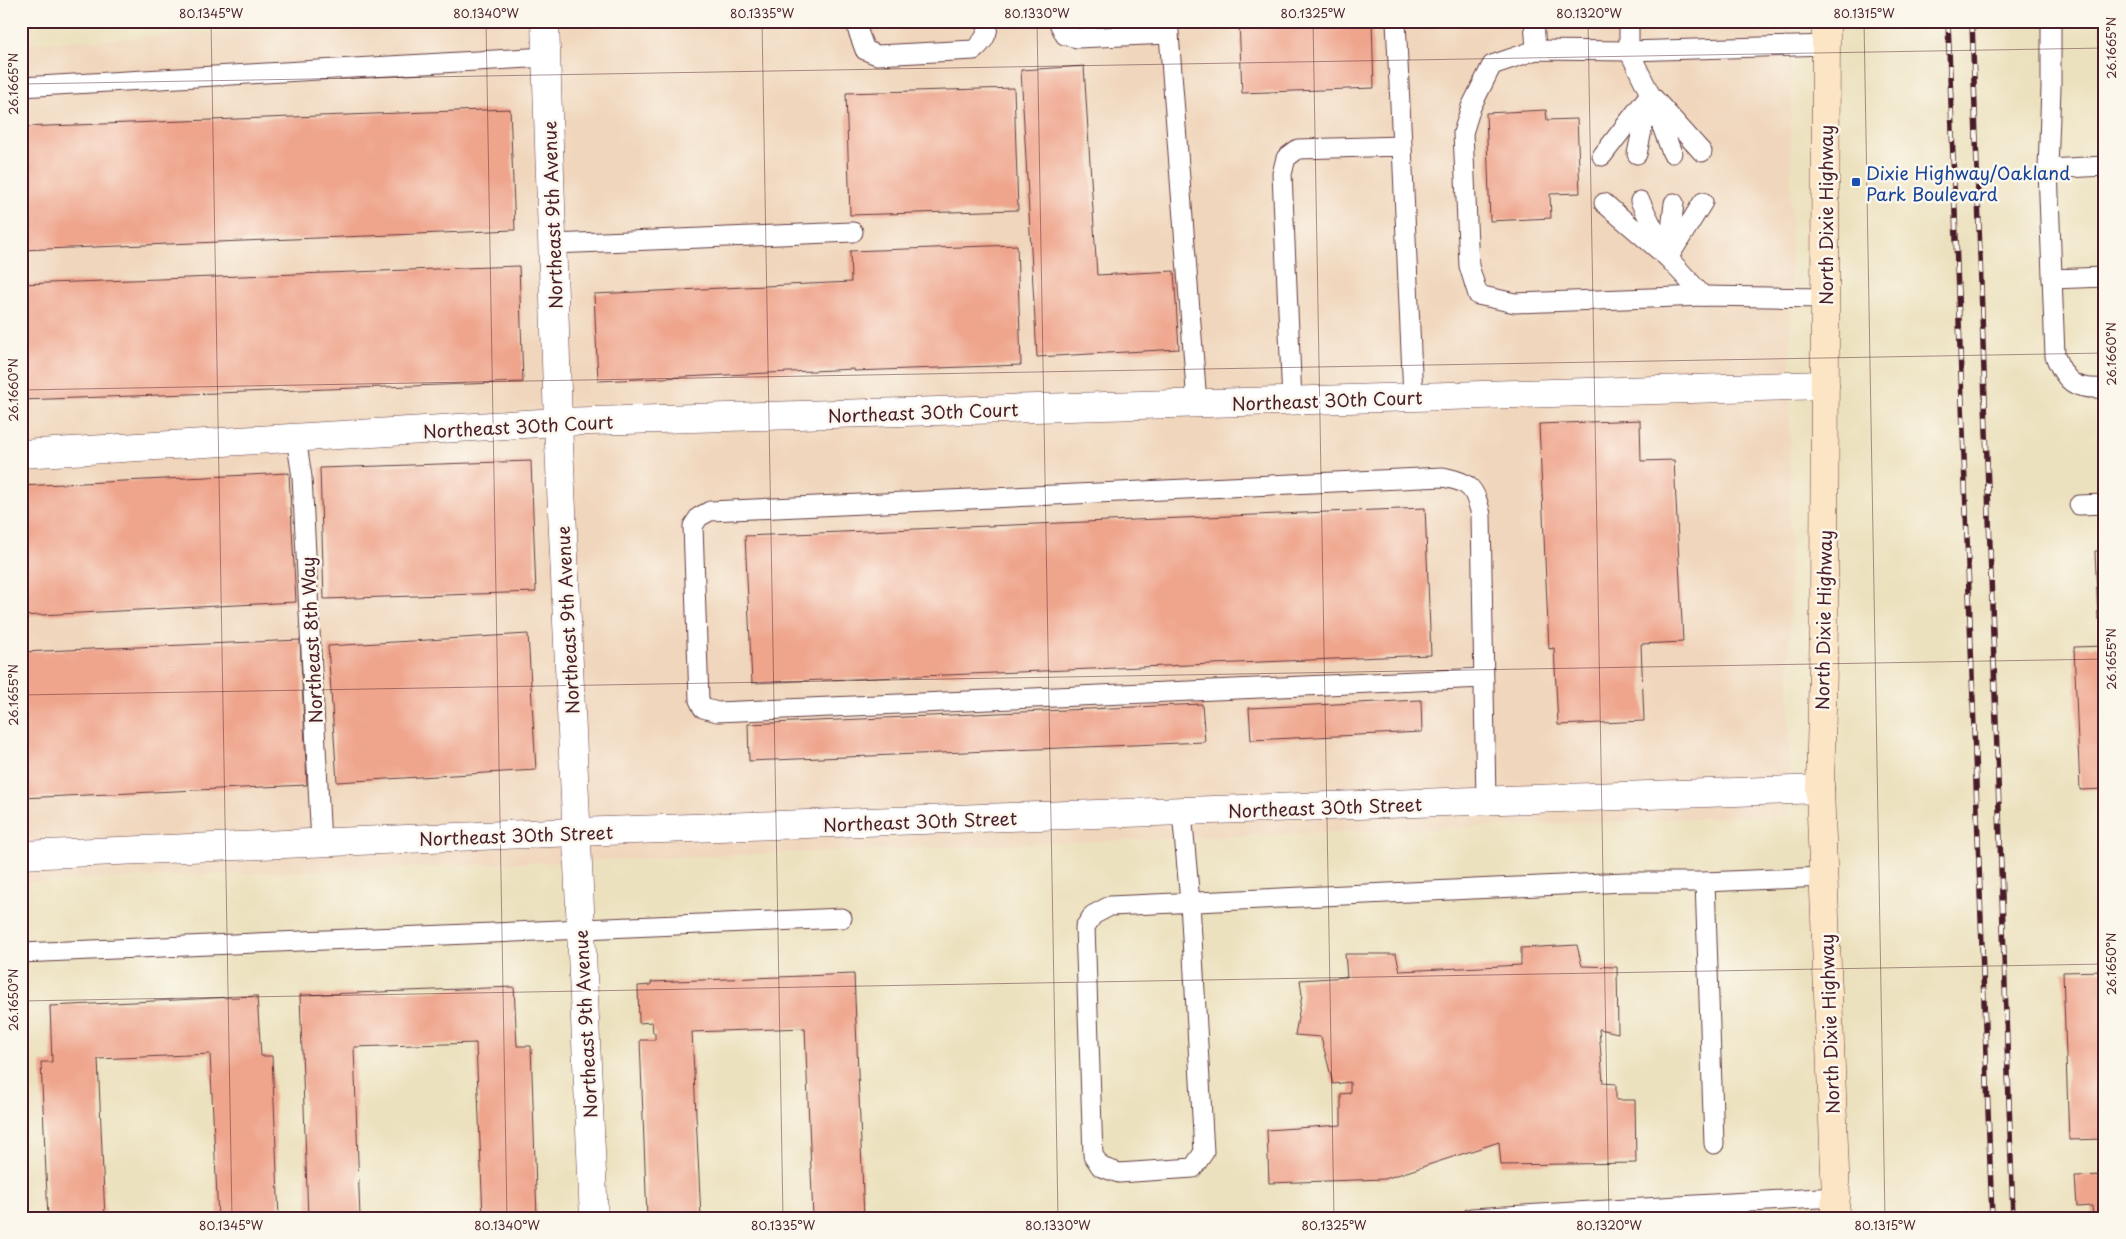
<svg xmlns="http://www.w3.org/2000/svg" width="2126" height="1239" viewBox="0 0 2126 1239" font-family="'Playpen Sans',sans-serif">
<rect width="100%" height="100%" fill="#fbf7ec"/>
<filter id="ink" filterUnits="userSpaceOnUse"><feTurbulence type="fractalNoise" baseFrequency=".02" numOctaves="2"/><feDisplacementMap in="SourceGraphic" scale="10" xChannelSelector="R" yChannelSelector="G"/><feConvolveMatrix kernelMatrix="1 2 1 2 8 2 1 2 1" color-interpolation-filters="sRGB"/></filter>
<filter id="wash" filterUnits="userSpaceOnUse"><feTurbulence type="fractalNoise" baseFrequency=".0096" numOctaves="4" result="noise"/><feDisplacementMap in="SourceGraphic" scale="20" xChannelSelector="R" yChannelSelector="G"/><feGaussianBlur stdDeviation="1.12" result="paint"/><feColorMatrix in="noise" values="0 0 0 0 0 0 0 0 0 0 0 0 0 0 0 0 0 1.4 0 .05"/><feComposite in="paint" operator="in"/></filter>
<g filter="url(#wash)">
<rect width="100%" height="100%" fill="#ece1be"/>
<path fill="#f0d6bc" d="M444 21H1791L1789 815 21 882V44Z"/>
<g id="blocks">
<g fill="#efa48c">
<path d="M1239 21H1372L1374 88 1242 93Z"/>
<path d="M2105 25V84H2103L2101 26Z"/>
<path d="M1084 66 1097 275 1174 271 1179 349 1037 357 1021 70Z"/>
<path d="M1014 88 1018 210 850 215 846 93Z"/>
<path d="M510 109 515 230 21 250V127Z"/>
<path d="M1546 110 1547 120 1577 119 1580 193 1550 194 1551 218 1490 221 1486 113Z"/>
<path d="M1017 245 1021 365 854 371V369L598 381 594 294 851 282 850 251Z"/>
<path d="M519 266 523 382 21 400V284Z"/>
<path d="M1640 420 1641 461 1674 460 1683 642 1641 644 1644 721 1558 725 1554 648 1549 649 1539 424Z"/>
<path d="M531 461 536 592 324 599 320 468Z"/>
<path d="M289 473 296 602 21 616V486Z"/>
<path d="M1425 508 1431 655 752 683 745 536Z"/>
<path d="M2095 551H2105V619H2098Z"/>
<path d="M528 634 536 770 337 782 328 646Z"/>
<path d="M300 640 307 785 21 798V652Z"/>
<path d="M2105 646V789L2080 790 2074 647Z"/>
<path d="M1421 700 1422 732 1251 740 1249 708Z"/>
<path d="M1202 704 1205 742 749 761 748 724Z"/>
<path d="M1577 945 1582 966 1617 967 1618 1033 1599 1029 1603 1083 1616 1084V1100H1635L1636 1163 1501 1165 1499 1142 1385 1179 1269 1183 1267 1130 1341 1125V1094L1350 1093V1082L1333 1084 1321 1037 1295 1035 1302 995 1300 980 1347 977 1345 954H1396L1400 971 1521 965V948Z"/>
<path d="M2105 971V1139L2069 1140 2063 972Z"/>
<path d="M854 974 864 1218H813L805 1028 692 1032 701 1218H647L640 1040H655V1033H653L652 1022 639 1023 638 986 651 985V982Z"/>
<path d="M514 987 517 1046H531L537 1218H483L476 1043 354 1047 360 1218H308L300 995Z"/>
<path d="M257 996 261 1056H272L279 1218H218L210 1054 98 1059 105 1218H48L41 1062H52L50 1006Z"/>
<path d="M2105 1175V1218H2093L2092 1206 2077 1207 2075 1176Z"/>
</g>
</g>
</g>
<g filter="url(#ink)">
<use href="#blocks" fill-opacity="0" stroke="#623c41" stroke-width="1"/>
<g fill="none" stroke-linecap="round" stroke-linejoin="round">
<defs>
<g id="lane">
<path d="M858 21V31L865 50 877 55 974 50C983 42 989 34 988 21"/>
<path d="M1058 21 1065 35 1077 38 1169 34V21"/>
<path d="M1396 21 1402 146"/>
<path d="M1534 21 1536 50"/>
<path d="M1629 21V51L1650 94 1702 152"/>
<path d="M2051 21V88L2048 169 2055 356C2066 383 2075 390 2105 388"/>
<path d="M1169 34 1197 403"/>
<path d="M21 87 547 57"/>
<path d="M1654 105 1672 153"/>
<path d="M1637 154 1648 101"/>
<path d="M1602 156 1650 94"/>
<path d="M2048 169 2105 166"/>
<path d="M1640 201 1664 250"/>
<path d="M1604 203 1668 258"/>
<path d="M1674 203 1668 258 1703 296"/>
<path d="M553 244 853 232"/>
<path d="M1670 255 1703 202"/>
<path d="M2052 279 2105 277"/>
<path d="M1825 298 1703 296 1515 303 1478 295 1469 266 1463 133 1471 107 1492 65 1536 50 1629 51 1826 45"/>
<path d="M1292 401 1282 174 1286 158 1298 149 1402 146 1413 397"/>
<path d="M296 438 302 477 321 843"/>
<path d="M2079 505 2105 504"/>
<path d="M1484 678 717 712 703 708 699 700 693 526 699 517 710 511 1443 477C1470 482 1475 488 1481 515L1486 802"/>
<path d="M1182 812 1190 902 1204 1152 1193 1168 1119 1173 1101 1167 1093 1155 1085 927 1093 915 1110 906 1625 882H1705L1823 877"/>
<path d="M1705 882 1714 1144"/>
<path d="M21 953 842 918"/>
<path d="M1471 1218 1836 1197"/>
</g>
<g id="street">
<path d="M545 21 558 422 594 1218"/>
<path d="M21 454 558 422 1825 385"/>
<path d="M21 855 576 832 1820 789"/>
</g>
<path id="secondary" d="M1826 21 1824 626 1820 789 1836 1197 1834 1218"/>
</defs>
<use href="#lane" stroke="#623c41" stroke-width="21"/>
<use href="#street" stroke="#623c41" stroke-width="29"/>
<use href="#secondary" stroke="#623c41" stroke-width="29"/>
<use href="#lane" stroke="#fff" stroke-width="19"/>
<use href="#street" stroke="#fff" stroke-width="28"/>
<use href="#secondary" stroke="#fce5c4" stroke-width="28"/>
<defs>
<g id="rail">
<path d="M1948 21 1992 1218"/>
<path d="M1972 21 2013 1218"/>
</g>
</defs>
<use href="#rail" stroke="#4a1f2b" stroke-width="5.5"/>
<use href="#rail" stroke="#fbf7ec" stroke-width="4" stroke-dasharray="11" stroke-linecap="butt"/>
</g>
</g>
<path fill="none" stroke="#4a1f2b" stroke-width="1" stroke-opacity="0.45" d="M211 21 232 1218M486 21 507 1218M762 21 783 1218M1037 21 1058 1218M1313 21 1334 1218M1588 21 1609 1218M1864 21 1885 1218M21 84 2105 48M21 390 2105 353M21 695 2105 659M21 1001 2105 964"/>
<rect fill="#1a4fb4" stroke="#fbf7ec" stroke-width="2" x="1851" y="177" width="10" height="10" rx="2.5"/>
<g text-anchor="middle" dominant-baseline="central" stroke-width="5" stroke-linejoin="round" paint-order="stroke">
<g font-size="18" fill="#164399" stroke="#fbf7ec" text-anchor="start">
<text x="1866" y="172">Dixie Highway/Oakland<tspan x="1866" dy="21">Park Boulevard</tspan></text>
</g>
<g font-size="18" fill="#4a1f2b" stroke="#fbf7ec">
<text transform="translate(552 215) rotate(-92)">Northeast 9th Avenue</text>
<text transform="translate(1825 215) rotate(-90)">North Dixie Highway</text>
<text transform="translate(1327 400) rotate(-2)">Northeast 30th Court</text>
<text transform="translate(923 412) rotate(-2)">Northeast 30th Court</text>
<text transform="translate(518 426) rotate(-3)">Northeast 30th Court</text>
<text transform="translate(567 620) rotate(-93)">Northeast 9th Avenue</text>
<text transform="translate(1823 620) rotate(-89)">North Dixie Highway</text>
<text transform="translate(311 640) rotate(-93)">Northeast 8th Way</text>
<text transform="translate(1325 807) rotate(-2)">Northeast 30th Street</text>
<text transform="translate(920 821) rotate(-2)">Northeast 30th Street</text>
<text transform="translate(516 835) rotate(-2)">Northeast 30th Street</text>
<text transform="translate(585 1024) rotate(-93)">Northeast 9th Avenue</text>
<text transform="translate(1829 1024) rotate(-92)">North Dixie Highway</text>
</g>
</g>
<rect width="2126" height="1239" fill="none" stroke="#fbf7ec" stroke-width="55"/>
<rect x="28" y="28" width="2070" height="1184" fill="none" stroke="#4a1f2b" stroke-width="2"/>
<g font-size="12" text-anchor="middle" fill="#4a1f2b">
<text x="211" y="18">80.1345°W</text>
<text x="486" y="18">80.1340°W</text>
<text x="762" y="18">80.1335°W</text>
<text x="1037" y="18">80.1330°W</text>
<text x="1313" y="18">80.1325°W</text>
<text x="1589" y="18">80.1320°W</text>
<text x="1864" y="18">80.1315°W</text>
<text transform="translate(2112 48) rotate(-90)" y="4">26.1665°N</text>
<text transform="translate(14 84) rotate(-90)" y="4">26.1665°N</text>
<text transform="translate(2112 354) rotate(-90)" y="4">26.1660°N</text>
<text transform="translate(14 390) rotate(-90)" y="4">26.1660°N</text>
<text transform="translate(2112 659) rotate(-90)" y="4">26.1655°N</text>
<text transform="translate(14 695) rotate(-90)" y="4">26.1655°N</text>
<text transform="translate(2112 964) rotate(-90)" y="4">26.1650°N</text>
<text transform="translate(14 1000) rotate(-90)" y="4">26.1650°N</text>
<text x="231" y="1230">80.1345°W</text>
<text x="507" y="1230">80.1340°W</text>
<text x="783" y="1230">80.1335°W</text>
<text x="1058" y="1230">80.1330°W</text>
<text x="1334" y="1230">80.1325°W</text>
<text x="1609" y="1230">80.1320°W</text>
<text x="1885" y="1230">80.1315°W</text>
</g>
</svg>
